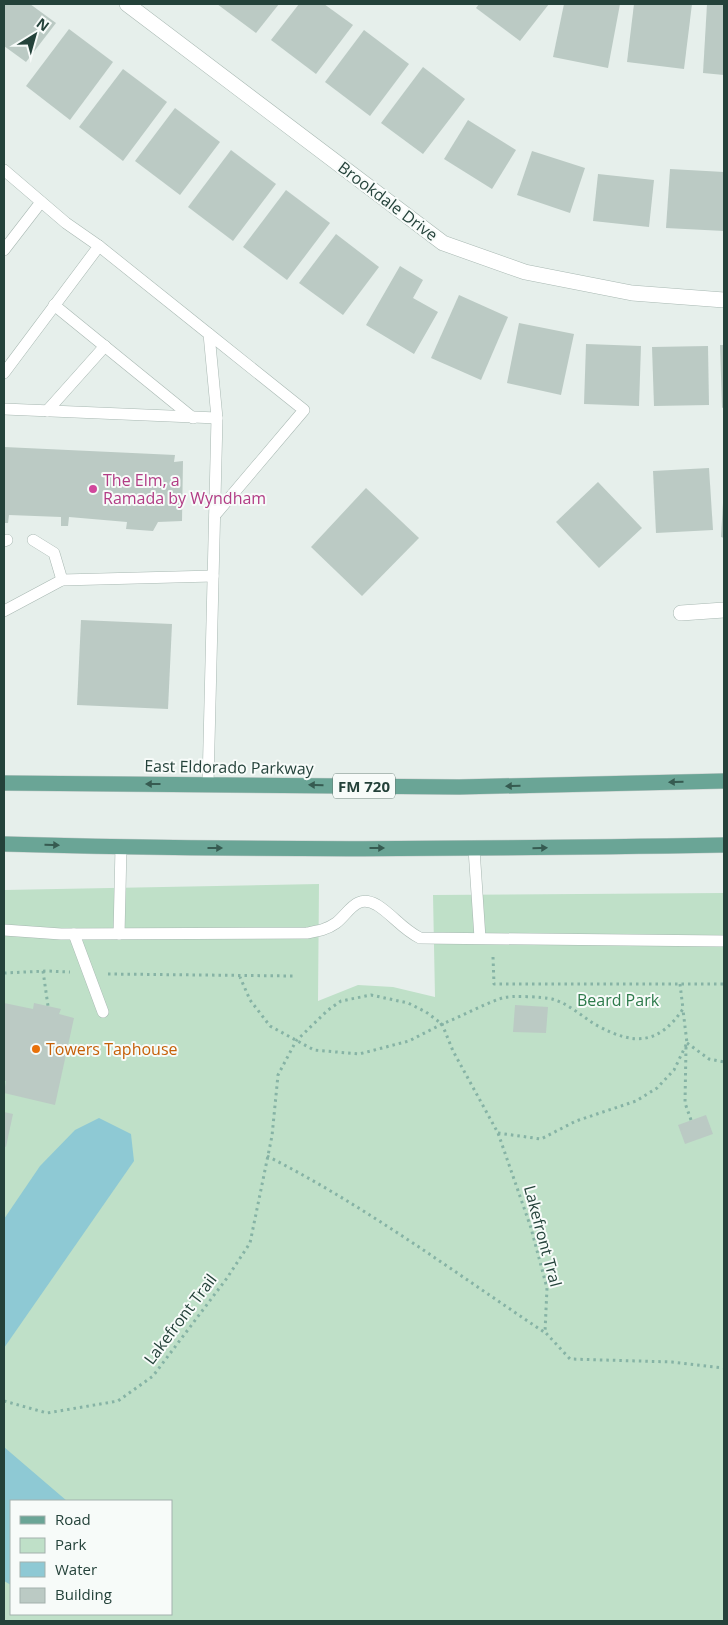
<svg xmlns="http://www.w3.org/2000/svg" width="728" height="1625" viewBox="0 0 728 1625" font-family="'Open Sans',sans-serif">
<rect width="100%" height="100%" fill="#e6efeb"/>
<path fill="#bfe0c8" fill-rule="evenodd" d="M319 884 318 1001 358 985 393 987 435 997 433 895 724 893V1621H4V890ZM11 1501H171V1614H11Z"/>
<g fill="#8ec9d4">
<path d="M99 1118 131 1134 134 1161 4 1348V1219L40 1166 75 1130Z"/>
<path d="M4 1447 67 1501H11V1585L4 1581Z"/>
</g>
<g fill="#bbcac4">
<path d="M4 4H30L56 23 26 62 4 46Z"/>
<path d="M217 4H279L256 33Z"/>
<path d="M299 4H324L353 25 316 74 271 40Z"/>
<path d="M479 4H549L520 41 476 8Z"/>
<path d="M564 4H620L608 68 553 57Z"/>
<path d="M634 4H692L684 69 627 62Z"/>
<path d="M707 4 724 5V75L703 73Z"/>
<path d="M69 29 113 62 70 120 26 86Z"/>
<path d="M364 30 409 64 370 116 325 82Z"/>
<path d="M423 67 465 99 423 154 381 123Z"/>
<path d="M123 69 167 102 123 161 79 127Z"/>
<path d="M175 108 220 142 180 195 135 161Z"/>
<path d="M468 120 516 150 492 189 444 159Z"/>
<path d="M231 150 276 184 233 241 188 207Z"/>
<path d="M532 151 585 168 570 213 517 195Z"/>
<path d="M670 169 724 172V231L666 228Z"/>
<path d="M598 174 654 180 649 227 593 221Z"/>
<path d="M286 190 330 223 287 280 243 247Z"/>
<path d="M336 234 379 267 343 315 299 283Z"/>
<path d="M400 266 423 280 413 298 438 312 414 354 366 325Z"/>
<path d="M459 295 508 317 481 380 431 358Z"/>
<path d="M519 323 574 334 561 395 507 383Z"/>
<path d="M586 344 641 346 639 406 584 404Z"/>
<path d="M720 345H724V407L722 408Z"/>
<path d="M708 346 709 405 654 406 652 347Z"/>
<path d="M4 447 175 455 174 462 183 461 182 521 158 522 153 531 126 529 127 522 69 517 68 526H61V517L9 515 8 523H4Z"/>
<path d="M709 468 713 530 656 533 653 471Z"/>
<path d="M598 482 642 528 599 568 556 522Z"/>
<path d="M366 488 419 538 362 596 311 547Z"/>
<path d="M723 503H724V538L721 537Z"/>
<path d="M81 620 172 624 168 709 77 705Z"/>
<path d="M4 1003 33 1009 34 1003 61 1009 59 1014 74 1018 55 1105 4 1093 6 1081H4Z"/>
<path d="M515 1005 548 1007 546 1033 513 1032Z"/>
<path d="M4 1112 13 1114 6 1147 4 1146Z"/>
<path d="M706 1115 713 1134 685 1144 678 1125Z"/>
</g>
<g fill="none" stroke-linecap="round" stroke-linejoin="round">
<defs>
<g id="lane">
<path d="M4 170 66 223 99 246 4 373"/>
<path d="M99 246 209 334 217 418 208 784"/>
<path d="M4 250 41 202"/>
<path d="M54 305 193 418"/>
<path d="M209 334 304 410 215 515"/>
<path d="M4 409 217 418"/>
<path d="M47 411 105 346"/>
<path d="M33 540 54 553 62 580"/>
<path d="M4 541 7 540"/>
<path d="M4 611 62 580 213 576"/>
<path d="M474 849 480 938"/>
<path d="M4 930 61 934 307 933C318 931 326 930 336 923 349 913 356 893 377 905 393 915 402 929 420 938L724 941"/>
<path d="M74 934 103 1012"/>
<path d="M119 934 121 847"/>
</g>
<g id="street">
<path d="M127 4 443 243 525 272 632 293 724 300"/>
<path d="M681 613 724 610"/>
</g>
<g id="primary">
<path d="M4 783 459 787 724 781"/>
<path d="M4 844C244 851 484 849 724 845"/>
</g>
</defs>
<use href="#lane" stroke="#a8b8b2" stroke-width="12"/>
<use href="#street" stroke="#a8b8b2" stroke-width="16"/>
<use href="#primary" stroke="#c2cac8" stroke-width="16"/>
<g stroke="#86b3a5" stroke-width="3" stroke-dasharray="2.5 4" stroke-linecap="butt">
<path d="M493 957 494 984H724"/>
<path d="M43 971 48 1006"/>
<path d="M4 973 47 971 70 972"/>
<path d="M108 974 295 976"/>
<path d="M680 984 683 1009C659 1044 635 1046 598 1026 582 1017 570 1004 552 999 543 997 511 995 502 998 482 1005 462 1016 442 1024L453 1051 498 1133 531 1228 547 1288 545 1332 570 1359 672 1362 724 1368"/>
<path d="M687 1043 709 1059 724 1062"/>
<path d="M686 1047 685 1103 691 1120"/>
<path d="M498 1133 541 1139 576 1121 636 1101 657 1088 674 1070 687 1043 683 1010"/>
<path d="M267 1156C364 1205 454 1272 544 1332"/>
<path d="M4 1401 47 1413 118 1401 153 1376 227 1278 250 1243 272 1136 278 1075 296 1041 328 1010 341 1001 371 995 408 1003 426 1012 442 1024 409 1041 359 1054 314 1050 270 1026 250 1000 240 977"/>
</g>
<use href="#lane" stroke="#fff" stroke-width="11"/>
<use href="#street" stroke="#fff" stroke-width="15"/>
<use href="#primary" stroke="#6aa596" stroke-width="15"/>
</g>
<defs><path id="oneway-solid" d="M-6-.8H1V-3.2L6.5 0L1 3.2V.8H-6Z" transform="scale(1.25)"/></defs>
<g fill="#365b51">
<use href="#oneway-solid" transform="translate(676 782) rotate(179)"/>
<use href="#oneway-solid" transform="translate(153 784) rotate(-180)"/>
<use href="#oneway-solid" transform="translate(316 785) rotate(-179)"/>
<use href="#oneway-solid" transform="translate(513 786) rotate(179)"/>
<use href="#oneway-solid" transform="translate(52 845) rotate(2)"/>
<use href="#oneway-solid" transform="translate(215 848)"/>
<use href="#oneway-solid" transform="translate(377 848)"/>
<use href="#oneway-solid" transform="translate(540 848) rotate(-1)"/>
</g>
<circle fill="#d1479c" stroke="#f7fbf9" stroke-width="2" cx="93" cy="489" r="5"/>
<circle fill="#e8710a" stroke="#f7fbf9" stroke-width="2" cx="36" cy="1049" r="5"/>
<g text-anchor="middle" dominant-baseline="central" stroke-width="4" stroke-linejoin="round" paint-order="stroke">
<rect fill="#f7fbf9" stroke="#637a73" stroke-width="1" x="333" y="773.5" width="62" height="25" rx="4"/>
<g font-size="15" font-weight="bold" fill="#24423a">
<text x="364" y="786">FM 720</text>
</g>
<g font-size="16" fill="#24423a" stroke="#f7fbf9">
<text transform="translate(388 201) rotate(37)">Brookdale Drive</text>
<text transform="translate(229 767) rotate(1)">East Eldorado Parkway</text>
<text transform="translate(543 1236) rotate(75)">Lakefront Tral</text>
<text transform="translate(180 1319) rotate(-53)">Lakefront Trail</text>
</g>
<g font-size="16" fill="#b23c85" stroke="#f7fbf9" text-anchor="start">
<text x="103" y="480">The Elm, a<tspan x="103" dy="18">Ramada by Wyndham</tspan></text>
</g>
<g font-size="16" fill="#2d7a4b" stroke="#f7fbf9">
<text x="618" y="1000">Beard Park</text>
</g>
<g font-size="16" fill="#c56008" stroke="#f7fbf9" text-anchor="start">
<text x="46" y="1049">Towers Taphouse</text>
</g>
</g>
<rect width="728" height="1625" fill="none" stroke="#24423a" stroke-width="10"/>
<rect x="10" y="1500" width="162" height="115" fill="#f7fbf9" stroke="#a3b1ad"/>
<rect x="20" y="1516" width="25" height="8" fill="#6aa596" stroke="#a3b1ad"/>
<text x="55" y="1525" font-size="15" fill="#24423a">Road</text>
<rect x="20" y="1538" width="25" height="15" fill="#bfe0c8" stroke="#a3b1ad"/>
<text x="55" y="1550" font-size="15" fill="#24423a">Park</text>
<rect x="20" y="1562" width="25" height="15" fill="#8ec9d4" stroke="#a3b1ad"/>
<text x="55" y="1575" font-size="15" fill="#24423a">Water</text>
<rect x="20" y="1588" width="25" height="15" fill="#bbcac4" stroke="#a3b1ad"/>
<text x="55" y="1600" font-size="15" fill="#24423a">Building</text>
<g transform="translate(35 35) rotate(37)" stroke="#f7fbf9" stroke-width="4" paint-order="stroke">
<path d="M0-4L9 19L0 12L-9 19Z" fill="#24423a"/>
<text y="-8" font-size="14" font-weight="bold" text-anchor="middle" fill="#24423a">N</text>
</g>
</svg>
